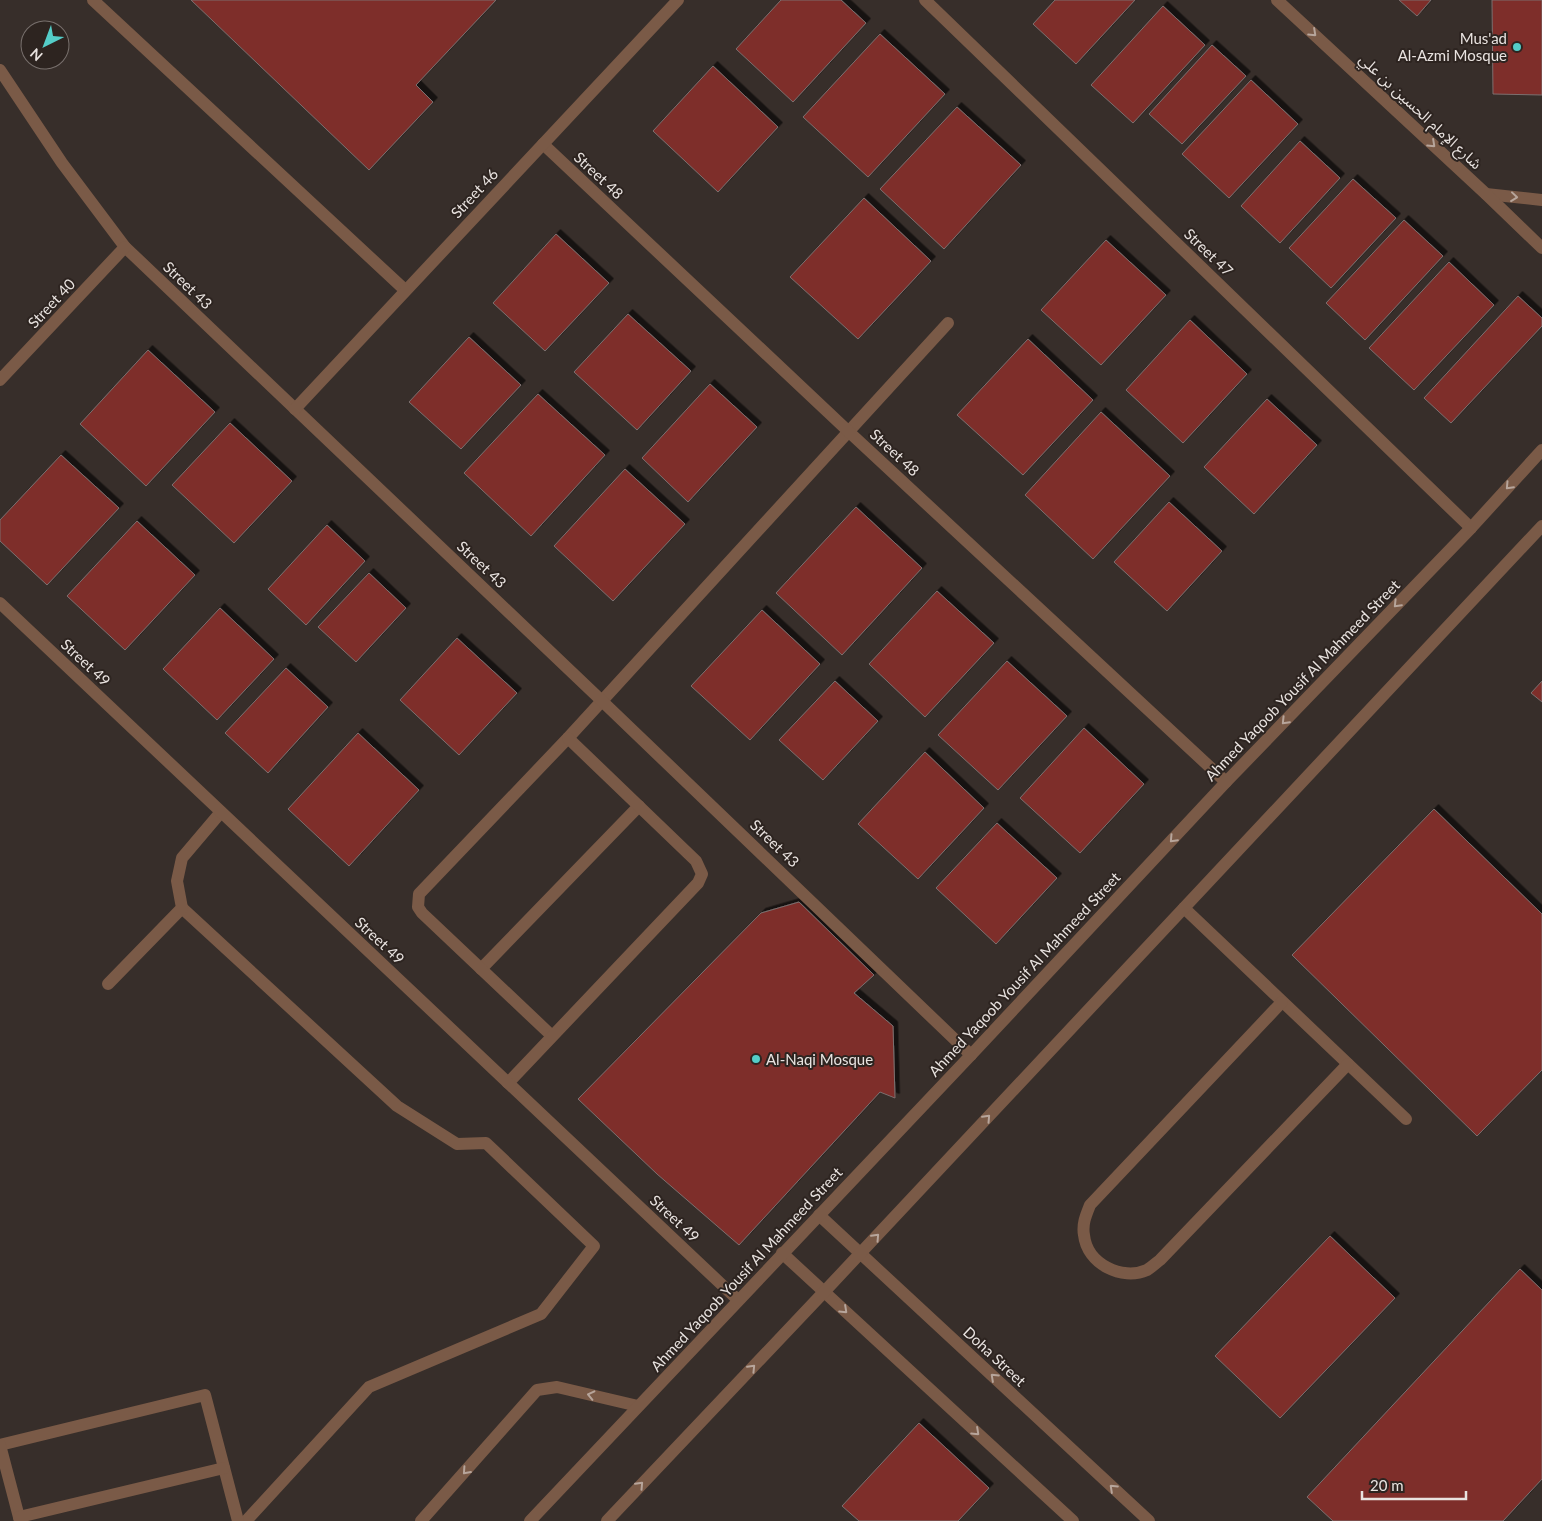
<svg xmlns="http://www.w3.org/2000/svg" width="1542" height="1521" viewBox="0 0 1542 1521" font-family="Lato,'Noto Sans Arabic',sans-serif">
<defs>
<filter id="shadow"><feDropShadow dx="4.5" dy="-4.5" stdDeviation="0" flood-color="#0009"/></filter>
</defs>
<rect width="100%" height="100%" fill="#372e2a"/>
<g fill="#7e2d2a" stroke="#7c706f" filter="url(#shadow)">
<path d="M191 0H496L416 85 433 102 369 170Z"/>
<path d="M781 0H841L866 23 793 102 736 49Z"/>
<path d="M1055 0H1135L1076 64 1033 24Z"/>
<path d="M1399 0H1431L1417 16Z"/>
<path d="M1492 0H1542V95L1493 94Z"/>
<path d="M1163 6 1205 45 1133 123 1091 85Z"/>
<path d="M880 34 945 94 868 177 803 117Z"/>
<path d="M1212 45 1246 76 1182 144 1149 114Z"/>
<path d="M713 66 778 127 718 192 653 131Z"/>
<path d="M1251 80 1298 124 1229 198 1182 154Z"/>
<path d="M957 107 1021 165 944 249 880 189Z"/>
<path d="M1300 141 1340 178 1280 243 1241 206Z"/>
<path d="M1353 179 1396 218 1331 288 1289 248Z"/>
<path d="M864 198 931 261 858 339 790 277Z"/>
<path d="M1404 220 1443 256 1365 340 1326 303Z"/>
<path d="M556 234 609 283 545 351 493 303Z"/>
<path d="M1106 240 1166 295 1101 365 1041 310Z"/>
<path d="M1449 262 1494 305 1414 390 1369 348Z"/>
<path d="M1518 296 1542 318V326L1451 423 1424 398Z"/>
<path d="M628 314 691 371 637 430 574 372Z"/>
<path d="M1190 320 1247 374 1183 443 1126 390Z"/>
<path d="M469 337 521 385 461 449 409 402Z"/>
<path d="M1028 339 1093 400 1023 475 957 415Z"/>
<path d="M148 350 215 412 146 486 80 424Z"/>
<path d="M710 384 757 427 688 502 642 458Z"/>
<path d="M538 394 605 455 531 536 464 473Z"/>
<path d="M1267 399 1317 445 1254 514 1204 467Z"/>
<path d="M1101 412 1170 476 1093 559 1025 495Z"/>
<path d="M230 423 292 481 234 543 172 485Z"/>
<path d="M61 455 119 508 47 585 0 541V520Z"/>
<path d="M625 469 685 524 613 601 554 546Z"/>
<path d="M1169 502 1222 551 1167 611 1114 562Z"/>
<path d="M856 507 922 568 842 655 776 593Z"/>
<path d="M137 521 195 575 125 650 67 596Z"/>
<path d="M327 525 365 561 306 625 268 589Z"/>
<path d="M369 573 406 608 356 662 318 627Z"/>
<path d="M937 591 994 643 925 717 869 664Z"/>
<path d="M220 608 274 659 217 720 163 669Z"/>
<path d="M762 610 820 664 750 740 691 686Z"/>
<path d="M457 638 517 693 459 755 400 700Z"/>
<path d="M1007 661 1067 716 998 790 938 735Z"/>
<path d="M286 668 328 707 268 773 225 733Z"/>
<path d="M835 681 878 721 823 780 779 740Z"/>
<path d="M1542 681V702L1531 693Z"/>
<path d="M1084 728 1144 784 1080 853 1020 798Z"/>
<path d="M358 733 419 790 349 866 288 809Z"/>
<path d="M925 752 984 808 918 879 858 824Z"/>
<path d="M1434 809 1542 914V1070L1477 1136 1292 955Z"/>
<path d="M997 823 1057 878 996 944 936 888Z"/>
<path d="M799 902 874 975 854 993 893 1026 895 1098 880 1092 739 1245 657 1174 578 1099 761 913Z"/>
<path d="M1330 1236 1395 1298 1280 1418 1215 1356Z"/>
<path d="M1520 1269 1542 1290V1479L1503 1521H1333L1307 1497Z"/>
<path d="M919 1423 989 1488 958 1521H859L842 1506Z"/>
</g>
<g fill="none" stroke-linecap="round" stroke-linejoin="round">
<g stroke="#7a5a47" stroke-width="12">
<path d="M93 0 405 290"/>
<path d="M1486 194 1542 200"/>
<path d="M182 908 397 1106 457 1144 486 1143 594 1246 541 1314 369 1387 246 1521"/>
<path d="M1184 908 1406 1119"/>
<path d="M481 969 639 806"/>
<path d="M108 984 182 908 177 881 182 858 221 812"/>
<path d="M1282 1002 1090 1205C1086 1215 1082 1224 1084 1235 1087 1264 1122 1281 1147 1270 1152 1267 1156 1263 1160 1260L1348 1064"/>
<path d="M551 1035 422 913 418 907 419 894 568 738 948 323"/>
<path d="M508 1083 698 883 702 874 696 861 568 738"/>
<path d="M0 1445 205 1395 238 1521"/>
<path d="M0 1445 20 1521"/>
<path d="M19 1517 224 1468"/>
<path d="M421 1521 537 1390 557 1387 638 1406"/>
</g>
<g stroke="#7a5a47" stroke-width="12">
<path d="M925 0 1471 528"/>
<path d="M0 70 62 163 125 247 602 701 971 1055"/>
<path d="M543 144 848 431 1226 782"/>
<path d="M0 380 125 247"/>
<path d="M295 409 678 0"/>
<path d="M0 603 738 1300"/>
</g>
<g stroke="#7a5a47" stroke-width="12">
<path d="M1277 0 1486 194 1542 248"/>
<path d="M819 1215 1149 1521"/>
<path d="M782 1253 1073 1521"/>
<path d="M530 1521 971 1055 1226 782 1471 528 1542 450"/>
<path d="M607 1521 824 1292 1542 526"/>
</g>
</g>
<defs><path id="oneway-chevron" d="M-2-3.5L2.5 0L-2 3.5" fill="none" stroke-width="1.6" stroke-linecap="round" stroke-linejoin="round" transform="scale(1.25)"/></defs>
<g stroke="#b7a59b">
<use href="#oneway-chevron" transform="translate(1313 33) rotate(43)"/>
<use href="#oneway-chevron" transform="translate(1432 144) rotate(43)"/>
<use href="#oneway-chevron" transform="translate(1514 197) rotate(6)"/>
<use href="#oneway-chevron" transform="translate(1509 486) rotate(133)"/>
<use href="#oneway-chevron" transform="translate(1397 604) rotate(134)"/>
<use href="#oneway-chevron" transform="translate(1285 721) rotate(134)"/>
<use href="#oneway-chevron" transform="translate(1173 839) rotate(133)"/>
<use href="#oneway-chevron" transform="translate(987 1118) rotate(-47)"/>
<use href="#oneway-chevron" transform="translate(876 1237) rotate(-47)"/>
<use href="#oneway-chevron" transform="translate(844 1310) rotate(43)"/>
<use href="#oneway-chevron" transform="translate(752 1368) rotate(-46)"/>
<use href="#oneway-chevron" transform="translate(994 1377) rotate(-137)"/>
<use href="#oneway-chevron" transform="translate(591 1395) rotate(-167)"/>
<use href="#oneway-chevron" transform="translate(976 1432) rotate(43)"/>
<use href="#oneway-chevron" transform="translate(466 1471) rotate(132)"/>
<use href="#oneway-chevron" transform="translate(640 1485) rotate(-47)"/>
<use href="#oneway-chevron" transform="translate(1113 1488) rotate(-137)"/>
</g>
<g fill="#54cdc8" stroke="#2d2420" stroke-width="2">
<circle cx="1517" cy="47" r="5"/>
<circle cx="756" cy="1059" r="5"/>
</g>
<g text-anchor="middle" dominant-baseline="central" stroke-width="4" stroke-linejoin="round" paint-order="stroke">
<g font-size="15" fill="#e9e3e0" stroke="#2d2420" text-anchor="end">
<text x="1507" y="38">Mus'ad<tspan x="1507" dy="17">Al-Azmi Mosque</tspan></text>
<text x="766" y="1059" text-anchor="start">Al-Naqi Mosque</text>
</g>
<g font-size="15" fill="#e9e3e0" stroke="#2d2420">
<text transform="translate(1421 111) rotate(43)">شارع الإمام الحسين بن علي</text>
<text transform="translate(599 175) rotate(43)">Street 48</text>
<text transform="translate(474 193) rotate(-47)">Street 46</text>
<text transform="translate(1209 252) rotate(44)">Street 47</text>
<text transform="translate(188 285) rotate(44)">Street 43</text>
<text transform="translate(51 303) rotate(-47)">Street 40</text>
<text transform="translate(895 452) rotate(43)">Street 48</text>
<text transform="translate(482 564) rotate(43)">Street 43</text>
<text transform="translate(86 662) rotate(43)">Street 49</text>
<text transform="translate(1302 680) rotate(-46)">Ahmed Yaqoob Yousif Al Mahmeed Street</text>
<text transform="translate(775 843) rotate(44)">Street 43</text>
<text transform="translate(380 940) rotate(43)">Street 49</text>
<text transform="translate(1024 974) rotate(-47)">Ahmed Yaqoob Yousif Al Mahmeed Street</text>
<text transform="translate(675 1218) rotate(43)">Street 49</text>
<text transform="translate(746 1269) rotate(-47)">Ahmed Yaqoob Yousif Al Mahmeed Street</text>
<text transform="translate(995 1356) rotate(43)">Doha Street</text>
</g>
</g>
<g transform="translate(45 45) rotate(222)"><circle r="24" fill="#2d2420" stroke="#78706d"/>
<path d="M0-4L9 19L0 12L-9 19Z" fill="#54cdc8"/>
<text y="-8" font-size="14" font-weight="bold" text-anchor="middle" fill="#e9e3e0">N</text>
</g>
<path d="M1362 1491v8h104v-8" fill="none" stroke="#e9e3e0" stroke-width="2.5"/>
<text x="1370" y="1491" font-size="15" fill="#e9e3e0" stroke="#2d2420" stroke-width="4" paint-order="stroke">20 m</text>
</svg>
